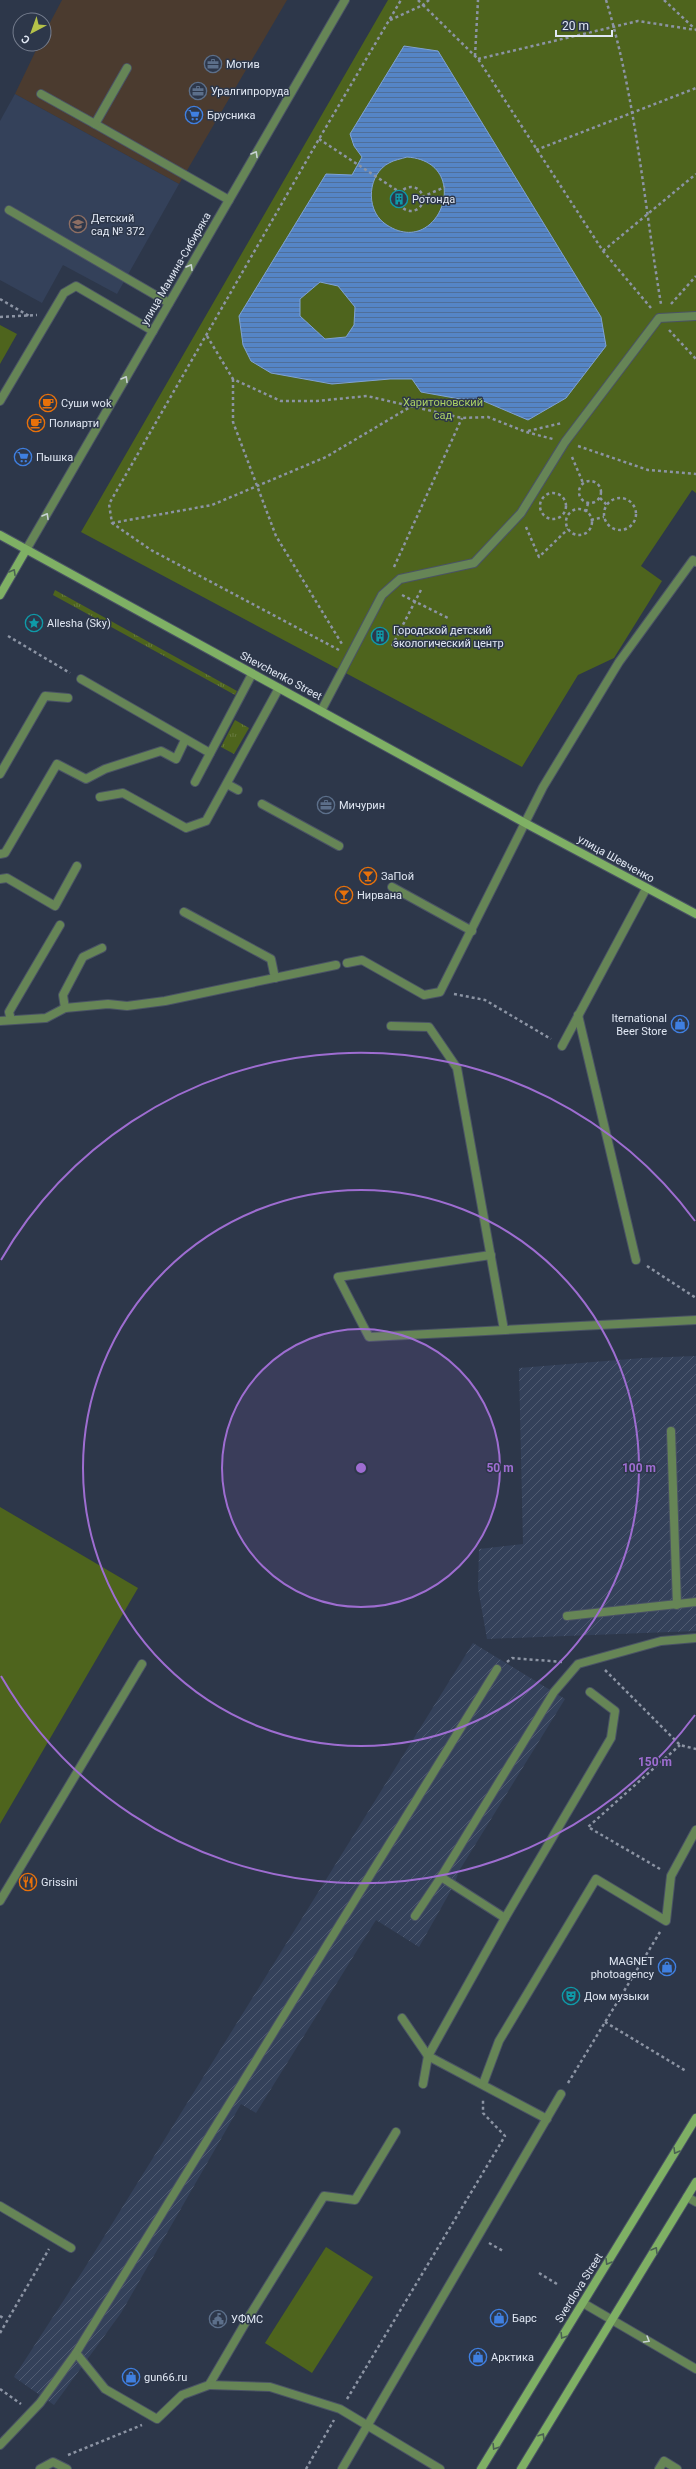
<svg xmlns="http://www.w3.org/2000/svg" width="696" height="2469" viewBox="0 0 696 2469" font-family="Roboto,sans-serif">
<defs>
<pattern id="industrial-furrows" width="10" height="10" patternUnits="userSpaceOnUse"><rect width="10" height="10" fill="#34415a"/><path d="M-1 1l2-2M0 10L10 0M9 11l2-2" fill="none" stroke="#515c72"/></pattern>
<pattern id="grass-tufts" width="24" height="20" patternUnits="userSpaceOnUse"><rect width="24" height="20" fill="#4e641d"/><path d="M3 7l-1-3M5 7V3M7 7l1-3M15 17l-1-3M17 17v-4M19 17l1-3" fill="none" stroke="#677a3e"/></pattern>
<pattern id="water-rules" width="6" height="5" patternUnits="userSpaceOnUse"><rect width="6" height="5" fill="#5585c6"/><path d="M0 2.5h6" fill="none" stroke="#4f6f9a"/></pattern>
</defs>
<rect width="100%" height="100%" fill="#2d374a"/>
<path fill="#4b3b2f" d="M62 0H287L179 184 15 94 39 44H44V34Z"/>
<g fill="url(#industrial-furrows)">
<path d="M696 1356V1631L487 1639 478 1588 479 1549 523 1544 519 1368 643 1358Z"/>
<path d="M473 1643 565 1699 459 1871 454 1885 419 1947 376 1920 256 2113 241 2104 121 2313 54 2405 14 2377 84 2269Z"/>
</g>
<path fill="#34415a" d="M15 94 179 184 117 294 63 265 42 303 0 280V121Z"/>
<g fill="url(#grass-tufts)">
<path d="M55 590 237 691 235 695 53 595Z"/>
<path d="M235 720 249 728 234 754 221 747Z"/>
</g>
<g fill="#4e641d">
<path d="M388 0H696V493L692 490 641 566 662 581 614 658 578 675 522 767 81 532Z"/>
<path d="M0 325 17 334 0 364Z"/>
<path d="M0 1507 138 1588 0 1824Z"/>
<path d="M326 2247 373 2277 312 2373 265 2343Z"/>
</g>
<path fill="url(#water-rules)" stroke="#7fa2d4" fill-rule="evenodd" d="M404 46 438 51 601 317 606 346 566 398 528 420 481 400 460 399 421 392 412 379H390L332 384 271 373 251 361 243 345 239 316 326 174 352 175 362 157 354 146 350 134ZM407 157C476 162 438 263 384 223 365 208 368 174 389 163 394 160 401 159 407 157ZM320 282 338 286 355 307 354 325 346 337 325 339 300 316V299Z"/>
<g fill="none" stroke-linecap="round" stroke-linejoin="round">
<defs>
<g id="service">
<path d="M127 68 95 124 229 200"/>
<path d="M41 94 95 124"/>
<path d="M9 210 169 303"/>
<path d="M0 401 64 293 76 286 153 331"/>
<path d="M81 679 210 753"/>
<path d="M321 711 382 595 400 579 474 563 521 513 565 442 659 318 696 316"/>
<path d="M0 774 45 696 68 698"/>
<path d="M195 782 252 674"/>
<path d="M227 784 238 790"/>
<path d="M100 797 123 793 186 828 206 821 279 688"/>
<path d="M262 804 339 846"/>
<path d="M0 854 5 853 57 764 86 779 105 769 161 751 176 759 185 740"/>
<path d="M0 879 7 878 55 906 77 866"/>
<path d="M392 887 472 931"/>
<path d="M184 912 271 959 275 978"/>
<path d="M347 963 362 960 424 995 440 992 543 787 619 662 693 560 696 562"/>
<path d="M65 1008 63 995 83 957 102 948"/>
<path d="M578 1015 636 1260"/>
<path d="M11 1020 9 1012 13 1005 60 925"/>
<path d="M0 1021 46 1018 65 1008 108 1004 127 1006 165 1001 336 965"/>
<path d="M391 1026 429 1027 457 1068 504 1330"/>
<path d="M562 1046 646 889"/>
<path d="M491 1255 338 1277 369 1337 696 1320"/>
<path d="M671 1431 677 1605"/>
<path d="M567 1616 696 1602"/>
<path d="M441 1877 505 1918"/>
<path d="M0 1901 142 1664"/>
<path d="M415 1916 441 1877 554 1692 578 1664 661 1641 696 1638"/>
<path d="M402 2018 428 2056 547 2119"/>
<path d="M423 2084 428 2056 505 1918 611 1738 615 1711 590 1692"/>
<path d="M483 2084 499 2041 596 1879 666 1921 671 1876 696 1830"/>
<path d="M396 2132 355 2200 324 2196 250 2315 209 2385 182 2395 157 2419 105 2389 76 2353 497 1669"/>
<path d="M687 2197 696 2202"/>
<path d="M0 2206 71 2248"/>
<path d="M209 2385 270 2387 340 2409 440 2469"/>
<path d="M40 2469 53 2462 67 2469"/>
<path d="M342 2469 561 2094"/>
<path d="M659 2469 664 2461 677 2469"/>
</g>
<g id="minor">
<path d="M583 2303 696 2369"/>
<path d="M0 2445 40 2403 76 2353"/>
</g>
<path id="tertiary" d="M26 550 345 0"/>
<g id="secondary">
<path d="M0 535 525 823 696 914"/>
<path d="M0 595 26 550"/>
<path d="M481 2469 696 2118"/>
<path d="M521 2469 696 2182"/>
</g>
</defs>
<use href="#service" stroke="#4a5365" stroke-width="10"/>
<use href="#minor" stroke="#4a5365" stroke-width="10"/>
<use href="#tertiary" stroke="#4a5365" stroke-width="10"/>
<use href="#secondary" stroke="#4a5365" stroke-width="10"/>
<g stroke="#8c94a4" stroke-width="2.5" stroke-dasharray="3 3" stroke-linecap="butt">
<path d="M418 0 423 5 429 0"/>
<path d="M606 0C636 98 644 203 661 304"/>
<path d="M664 0 695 29"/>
<path d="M390 20 423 5 478 59 603 251 651 308"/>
<path d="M475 56 478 0"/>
<path d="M478 59 638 21 696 30"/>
<path d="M319 139 401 193"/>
<path d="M536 150 696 88"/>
<circle cx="411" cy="199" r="12"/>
<path d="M422 197 445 187"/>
<path d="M603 251 696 174"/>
<path d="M0 299 29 316"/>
<path d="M671 304 696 276"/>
<path d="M0 317 37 315"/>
<path d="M669 330 696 359"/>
<path d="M207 336 233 379 281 401H317L367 396 462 418 488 417 526 432 553 439"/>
<path d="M233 379V422L276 536 342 644"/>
<path d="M528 431 562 423"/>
<path d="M578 446 648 470 696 474"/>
<path d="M572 457 583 483"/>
<circle cx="590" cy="492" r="11"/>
<circle cx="553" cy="506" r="13"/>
<path d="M600 498 607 505"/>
<circle cx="620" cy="514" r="16"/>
<circle cx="579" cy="522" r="13"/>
<path d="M586 512 588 503"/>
<path d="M591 520 604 517"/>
<path d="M112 523 212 505 326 457 410 407"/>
<path d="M526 527 539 557 568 529"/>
<path d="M394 567 462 418"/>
<path d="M402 595 448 618"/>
<path d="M8 636 70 673"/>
<path d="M392 646 422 588"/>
<path d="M339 650 151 550 112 523 109 504 319 139 401 0"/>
<path d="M454 994 485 1000 551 1039"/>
<path d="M647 1266 696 1298"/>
<path d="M507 1662 512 1658 562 1662"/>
<path d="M605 1670 680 1745 696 1749"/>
<path d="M660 1869 588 1827 680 1745"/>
<path d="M605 2022 686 2071"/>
<path d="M568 2083 660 1932"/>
<path d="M489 2243 503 2251"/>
<path d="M539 2273 557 2284"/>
<path d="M0 2316 3 2318"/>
<path d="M0 2333 49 2249"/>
<path d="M0 2389 21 2404"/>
<path d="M347 2399 505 2136 483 2113V2100"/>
<path d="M68 2455 142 2425"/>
<path d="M306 2469 334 2420"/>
</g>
<use href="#service" stroke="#668556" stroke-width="8"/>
<use href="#minor" stroke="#668556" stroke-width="8"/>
<use href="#tertiary" stroke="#668556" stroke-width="8"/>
<use href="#secondary" stroke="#7fb064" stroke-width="8"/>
</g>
<defs><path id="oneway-chevron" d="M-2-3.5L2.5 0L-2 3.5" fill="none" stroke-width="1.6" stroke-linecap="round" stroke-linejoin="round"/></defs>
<g stroke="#c8d3d4">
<use href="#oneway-chevron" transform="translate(255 154) rotate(-60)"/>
<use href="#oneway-chevron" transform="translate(190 267) rotate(-60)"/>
<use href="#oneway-chevron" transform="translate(125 379) rotate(-60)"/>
<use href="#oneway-chevron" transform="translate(46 516) rotate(-60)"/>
<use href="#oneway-chevron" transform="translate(647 2340) rotate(31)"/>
</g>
<g stroke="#4a6153">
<use href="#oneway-chevron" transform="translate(13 572) rotate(-60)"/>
<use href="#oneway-chevron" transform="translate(676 2151) rotate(121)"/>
<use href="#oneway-chevron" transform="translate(655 2250) rotate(-59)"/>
<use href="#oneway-chevron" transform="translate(608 2262) rotate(121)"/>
<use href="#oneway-chevron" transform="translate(563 2336) rotate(122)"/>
<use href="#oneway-chevron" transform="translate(542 2436) rotate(-58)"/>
<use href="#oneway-chevron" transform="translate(495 2447) rotate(122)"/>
</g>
<circle cx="361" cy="1468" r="139" fill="#9e6dd1" fill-opacity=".12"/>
<g fill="none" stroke="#9e6dd1" stroke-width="2">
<circle cx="361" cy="1468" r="139"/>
<circle cx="361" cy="1468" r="278"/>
<path d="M695 1715A416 416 0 0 1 1 1676M1 1260A416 416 0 0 1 695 1221"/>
</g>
<defs>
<symbol id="office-ring" viewBox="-11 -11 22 22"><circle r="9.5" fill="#2d374a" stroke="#5c6f8a" stroke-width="1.5"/><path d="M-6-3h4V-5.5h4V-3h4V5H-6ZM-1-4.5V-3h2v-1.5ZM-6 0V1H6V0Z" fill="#5c6f8a"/></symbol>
<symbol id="supermarket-ring" viewBox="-11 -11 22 22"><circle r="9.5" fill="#2d374a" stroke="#3f7fe0" stroke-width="1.5"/><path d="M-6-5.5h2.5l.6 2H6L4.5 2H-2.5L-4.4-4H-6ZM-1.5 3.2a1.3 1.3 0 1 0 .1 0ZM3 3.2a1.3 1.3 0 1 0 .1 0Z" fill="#3f7fe0"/></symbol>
<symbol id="building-ring" viewBox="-11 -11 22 22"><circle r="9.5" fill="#2d374a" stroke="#0f9aa8" stroke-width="1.5"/><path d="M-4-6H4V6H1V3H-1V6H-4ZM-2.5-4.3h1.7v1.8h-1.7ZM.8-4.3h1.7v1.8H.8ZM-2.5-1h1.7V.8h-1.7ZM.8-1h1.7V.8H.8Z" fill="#0f9aa8"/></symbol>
<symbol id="school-ring" viewBox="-11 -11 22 22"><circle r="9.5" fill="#2d374a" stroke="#8d6e63" stroke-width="1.5"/><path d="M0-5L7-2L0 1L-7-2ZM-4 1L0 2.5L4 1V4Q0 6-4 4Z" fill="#8d6e63"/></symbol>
<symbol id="cafe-ring" viewBox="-11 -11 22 22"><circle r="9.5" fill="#2d374a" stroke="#e8710a" stroke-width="1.5"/><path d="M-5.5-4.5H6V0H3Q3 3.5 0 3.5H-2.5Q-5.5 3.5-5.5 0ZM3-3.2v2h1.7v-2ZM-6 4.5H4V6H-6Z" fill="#e8710a"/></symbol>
<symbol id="sight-ring" viewBox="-11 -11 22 22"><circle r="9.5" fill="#2d374a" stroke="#0f9aa8" stroke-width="1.5"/><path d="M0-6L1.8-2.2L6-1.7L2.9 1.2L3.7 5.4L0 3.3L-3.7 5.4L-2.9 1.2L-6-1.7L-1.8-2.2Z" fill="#0f9aa8"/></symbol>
<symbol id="bar-ring" viewBox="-11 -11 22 22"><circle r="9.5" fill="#2d374a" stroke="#e8710a" stroke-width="1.5"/><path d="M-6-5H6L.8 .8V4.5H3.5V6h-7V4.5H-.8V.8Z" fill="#e8710a"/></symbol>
<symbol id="shop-ring" viewBox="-11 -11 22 22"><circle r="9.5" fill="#2d374a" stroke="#3f7fe0" stroke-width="1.5"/><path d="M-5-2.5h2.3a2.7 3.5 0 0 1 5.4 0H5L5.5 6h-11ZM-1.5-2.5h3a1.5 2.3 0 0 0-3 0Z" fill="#3f7fe0"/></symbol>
<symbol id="restaurant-ring" viewBox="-11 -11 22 22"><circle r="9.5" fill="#2d374a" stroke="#e8710a" stroke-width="1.5"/><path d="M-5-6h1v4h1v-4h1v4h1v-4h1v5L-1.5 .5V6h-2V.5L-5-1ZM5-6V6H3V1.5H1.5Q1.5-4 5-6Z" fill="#e8710a"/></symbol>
<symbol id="theatre-ring" viewBox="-11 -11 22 22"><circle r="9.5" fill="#2d374a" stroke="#0f9aa8" stroke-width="1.5"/><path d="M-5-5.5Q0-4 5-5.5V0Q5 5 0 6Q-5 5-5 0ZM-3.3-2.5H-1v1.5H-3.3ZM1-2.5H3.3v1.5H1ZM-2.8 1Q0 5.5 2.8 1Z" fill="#0f9aa8"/></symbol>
<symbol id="civic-ring" viewBox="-11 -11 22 22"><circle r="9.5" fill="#2d374a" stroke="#5c6f8a" stroke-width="1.5"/><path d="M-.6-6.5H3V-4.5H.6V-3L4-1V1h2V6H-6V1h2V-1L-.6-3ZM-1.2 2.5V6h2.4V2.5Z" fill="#5c6f8a"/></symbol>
</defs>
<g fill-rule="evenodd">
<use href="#office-ring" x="203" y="54" width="20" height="20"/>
<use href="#office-ring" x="188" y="81" width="20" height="20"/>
<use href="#supermarket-ring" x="184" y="105" width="20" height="20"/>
<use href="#building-ring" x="389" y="189" width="20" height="20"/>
<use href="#school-ring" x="68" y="214" width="20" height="20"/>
<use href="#cafe-ring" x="38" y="393" width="20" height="20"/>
<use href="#cafe-ring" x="26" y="413" width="20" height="20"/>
<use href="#supermarket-ring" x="13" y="447" width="20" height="20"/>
<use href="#sight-ring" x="24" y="613" width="20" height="20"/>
<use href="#building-ring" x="370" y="626" width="20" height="20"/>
<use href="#office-ring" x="316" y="795" width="20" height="20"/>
<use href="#bar-ring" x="358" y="866" width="20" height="20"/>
<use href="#bar-ring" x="334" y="885" width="20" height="20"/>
<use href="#shop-ring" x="670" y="1014" width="20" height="20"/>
<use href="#restaurant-ring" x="18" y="1872" width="20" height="20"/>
<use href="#shop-ring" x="657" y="1957" width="20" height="20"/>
<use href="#theatre-ring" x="561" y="1986" width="20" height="20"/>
<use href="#shop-ring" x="489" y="2308" width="20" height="20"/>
<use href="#civic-ring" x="208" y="2309" width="20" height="20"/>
<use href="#shop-ring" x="468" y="2347" width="20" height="20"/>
<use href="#shop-ring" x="121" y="2367" width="20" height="20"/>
</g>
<g text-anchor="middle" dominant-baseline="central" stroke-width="3" stroke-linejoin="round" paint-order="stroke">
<g font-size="11" fill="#e0e7f3" stroke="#2d374a" text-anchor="start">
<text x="226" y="64">Мотив</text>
<text x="211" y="91">Уралгипроруда</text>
<text x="207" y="115">Брусника</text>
<text x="412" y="199">Ротонда</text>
<text x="91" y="218">Детский<tspan x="91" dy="13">сад № 372</tspan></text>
<text x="61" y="403">Суши wok</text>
<text x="49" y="423">Полиарти</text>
<text x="36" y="457">Пышка</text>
<text x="47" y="623">Allesha (Sky)</text>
<text x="393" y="630">Городской детский<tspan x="393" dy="13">экологический центр</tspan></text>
<text x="339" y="805">Мичурин</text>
<text x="381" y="876">ЗаПой</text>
<text x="357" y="895">Нирвана</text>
<text x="667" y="1018" text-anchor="end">Iternational<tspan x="667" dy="13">Beer Store</tspan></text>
<text x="41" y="1882">Grissini</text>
<text x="654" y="1961" text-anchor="end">MAGNET<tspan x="654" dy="13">photoagency</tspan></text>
<text x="584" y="1996">Дом музыки</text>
<text x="512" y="2318">Барс</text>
<text x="231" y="2319">УФМС</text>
<text x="491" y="2357">Арктика</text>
<text x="144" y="2377">gun66.ru</text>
</g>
<g font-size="11" fill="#e0e7f3" stroke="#2d374a">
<text transform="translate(176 269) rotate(-60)">улица Мамина-Сибиряка</text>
<text transform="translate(281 676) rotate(28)">Shevchenko Street</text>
<text transform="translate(616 859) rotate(29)">улица Шевченко</text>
<text transform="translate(579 2288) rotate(-58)">Sverdlova Street</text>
</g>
<g font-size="11" fill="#aad063" stroke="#2d374a">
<text x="443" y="402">Харитоновский<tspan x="443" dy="13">сад</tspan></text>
</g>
</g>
<circle cx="361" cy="1468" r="6" fill="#9e6dd1" stroke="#2d374a" stroke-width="2"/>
<g font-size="12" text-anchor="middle" font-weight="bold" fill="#9e6dd1" stroke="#2d374a" stroke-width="3" stroke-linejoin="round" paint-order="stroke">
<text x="500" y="1472">50 m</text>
<text x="639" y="1472">100 m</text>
<text x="655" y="1766">150 m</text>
</g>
<g transform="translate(32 32) rotate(221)"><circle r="19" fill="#2d374a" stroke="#757d8e"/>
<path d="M0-3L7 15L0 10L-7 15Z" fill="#b5c249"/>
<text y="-6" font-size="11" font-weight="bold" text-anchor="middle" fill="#e0e7f3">С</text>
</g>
<path d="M556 30v6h56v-6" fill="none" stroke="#e0e7f3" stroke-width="2"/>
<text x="562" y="30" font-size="12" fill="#e0e7f3" stroke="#2d374a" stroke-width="3" paint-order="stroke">20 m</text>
</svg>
